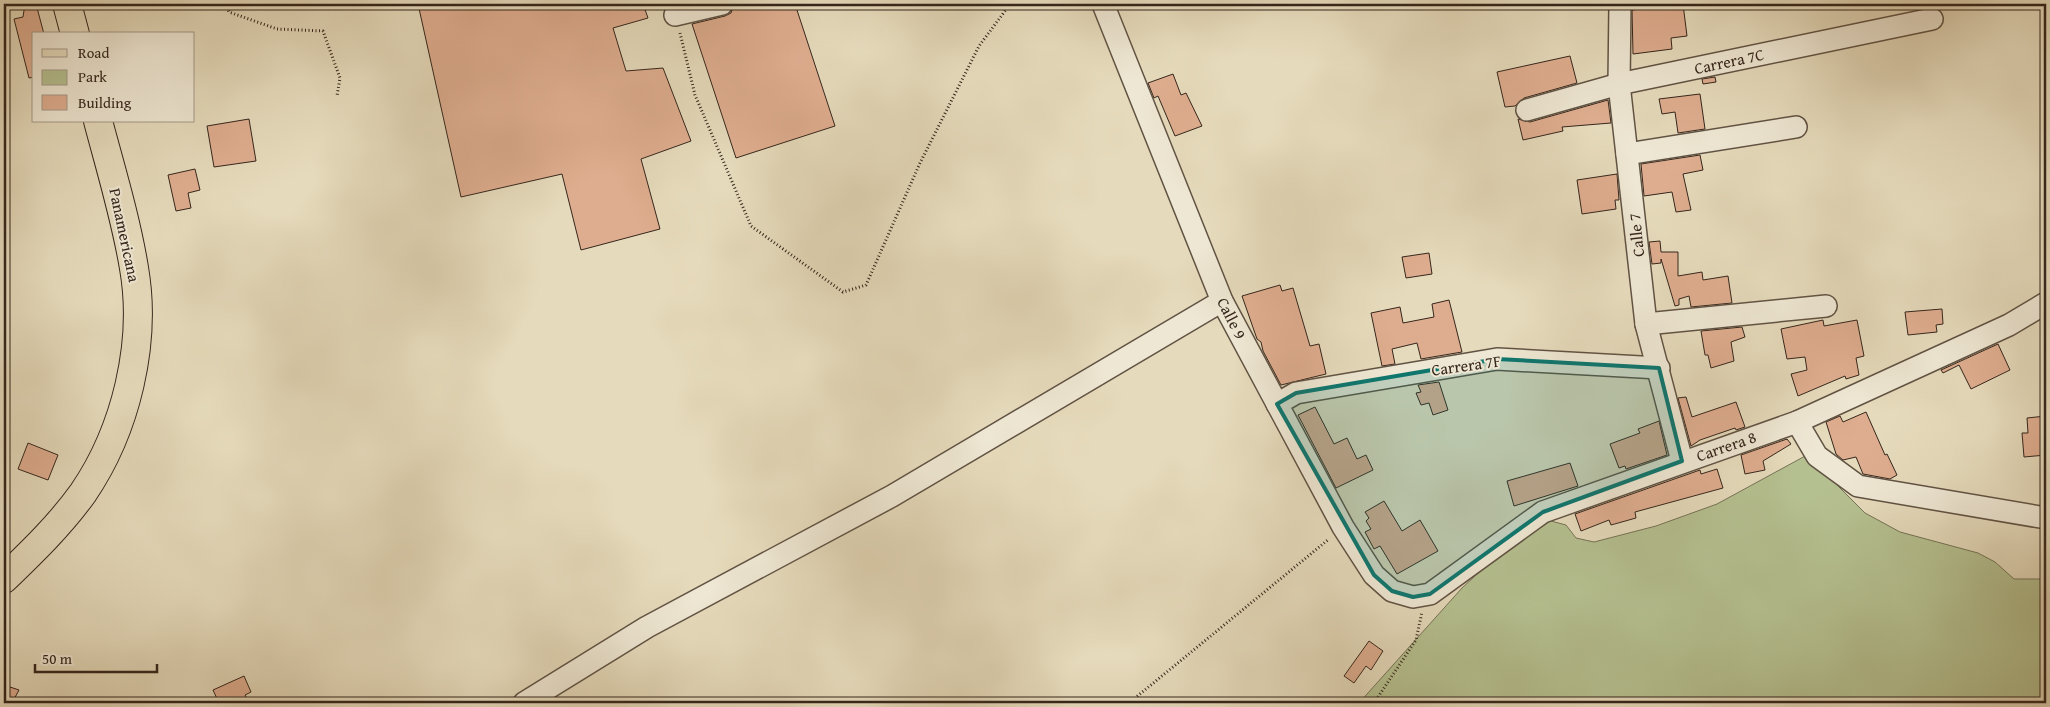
<svg xmlns="http://www.w3.org/2000/svg" width="2050" height="707" viewBox="0 0 2050 707" font-family="'Gentium Book Plus',serif">
<rect width="100%" height="100%" fill="#e5dabb"/>
<filter id="stains"><feTurbulence type="fractalNoise" baseFrequency=".004" numOctaves="4"/><feColorMatrix values="0 0 0 0 .2 0 0 0 0 .09 0 0 0 0 .02 0 0 0 .5 -.17"/></filter>
<radialGradient id="worn" r=".72"><stop offset=".6" stop-color="#630" stop-opacity="0"/><stop offset="1" stop-color="#630" stop-opacity=".3"/></radialGradient>
<path fill="#b5c090" stroke="#757356" d="M1807 455 1865 513 1900 532 1978 553 1995 562 2014 579H2046V703H1359L1462 588 1516 538 1551 521 1566 525 1576 538 1594 542 1656 526 1717 504Z"/>
<g fill="#dead8f" stroke="#35261c">
<path d="M25 4H36L44 34H34V77L29 78 14 19 23 17Z"/>
<path d="M418 4H643L648 18 613 28 626 71 663 68 691 141 641 159 660 229 581 250 562 174 461 197Z"/>
<path d="M734 4H795L835 126 736 158 692 24 725 16 731 13Z"/>
<path d="M1683 4 1687 36 1671 38 1672 49 1633 54 1632 10Z"/>
<path d="M1570 56 1577 83 1524 98 1515 106 1505 107 1497 72Z"/>
<path d="M1173 74 1181 95 1186 93 1202 126 1175 136 1158 96 1154 98 1148 83Z"/>
<path d="M1715 77 1716 82 1703 84 1702 79Z"/>
<path d="M1700 94 1705 129 1678 133 1675 112 1662 114 1659 99Z"/>
<path d="M1608 100 1611 123 1562 127 1563 131 1523 140 1518 119 1530 122Z"/>
<path d="M249 119 256 161 214 167 207 126Z"/>
<path d="M1700 155 1703 170 1683 174 1691 210 1676 212 1672 192 1644 196 1641 164Z"/>
<path d="M195 169 200 190 188 193 191 208 176 211 168 175Z"/>
<path d="M1617 174 1619 200H1615L1616 209 1582 214 1577 180Z"/>
<path d="M1660 241 1661 252H1678V276L1702 272 1703 280 1728 276 1732 303 1691 307 1689 296 1679 299V305L1675 306 1661 259V263L1652 264 1649 242Z"/>
<path d="M1429 253 1432 274 1406 278 1402 257Z"/>
<path d="M1280 285 1282 291 1293 288 1310 346 1319 344 1326 374 1281 385 1263 351 1261 342 1257 339 1242 296Z"/>
<path d="M1449 300 1462 352 1421 359 1417 343 1392 349 1395 364 1382 366 1371 313 1400 307 1403 323 1434 317 1432 304Z"/>
<path d="M1942 309 1943 324 1936 325 1937 332 1908 335 1905 312Z"/>
<path d="M1823 320 1824 326 1857 320 1864 356 1856 358 1859 375 1846 379 1845 376 1798 396 1791 374 1807 370 1805 357 1787 359 1781 329Z"/>
<path d="M1742 327 1745 337 1731 342 1734 361 1711 368 1708 355H1705L1701 331Z"/>
<path d="M1998 344 2010 370 1971 389 1959 365 1943 373 1941 370Z"/>
<path d="M1439 382 1448 410 1433 415 1429 403 1421 405 1416 393 1421 392 1418 385Z"/>
<path d="M1686 397 1692 417 1736 402 1745 427 1736 430 1735 428 1700 440 1691 446 1678 398Z"/>
<path d="M1315 407 1334 444 1347 438 1357 459 1366 455 1373 470 1336 488 1298 415Z"/>
<path d="M1866 412 1885 455 1887 454 1897 475 1890 479 1863 474 1856 457 1843 460 1836 454 1826 422 1840 416 1843 422Z"/>
<path d="M2046 416V455L2024 457 2022 433H2028L2027 418Z"/>
<path d="M1659 421 1667 455 1626 469 1625 466 1619 468 1610 444 1640 433 1638 429Z"/>
<path d="M1787 439 1791 444 1763 461 1765 470 1745 474 1741 455Z"/>
<path d="M28 443 58 455 48 480 18 469Z"/>
<path d="M1570 463 1578 486 1514 506 1507 481Z"/>
<path d="M1717 469 1723 488 1635 512 1636 518 1611 525 1609 520 1581 531 1575 514 1700 470 1701 474Z"/>
<path d="M1384 501 1402 531 1420 520 1438 551 1397 574 1380 546 1374 549 1365 532 1371 529 1366 521 1369 518 1365 512Z"/>
<path d="M1369 641 1383 651 1371 670 1366 666 1354 683 1344 676Z"/>
<path d="M244 676 251 692 245 695 250 703H219L213 690Z"/>
<path d="M4 685 19 690 12 703H4Z"/>
</g>
<g fill="none" stroke-linecap="round" stroke-linejoin="round">
<defs>
<g id="minor">
<path d="M1103 4 1222 301 1343 527 1374 575 1392 591 1413 597 1430 594 1543 512 1797 422 2009 325 2046 303"/>
<path d="M1620 4 1619 84 1646 324 1682 461"/>
<path d="M675 15 722 4"/>
<path d="M1527 110 1619 84 1932 19"/>
<path d="M1627 154 1796 127"/>
<path d="M1646 324 1826 306"/>
<path d="M1277 404 1296 393 1497 359 1659 368"/>
<path d="M1797 422 1817 456 1858 486 2046 518"/>
<path d="M524 703 647 627 892 496 1222 301"/>
</g>
<g id="major">
<path d="M67 4 75 34"/>
<path d="M4 579C32 552 60 525 83 493 126 430 147 343 134 268 126 219 111 170 98 121"/>
</g>
</defs>
<use href="#minor" stroke="#615344" stroke-width="24"/>
<use href="#major" stroke="#35261c" stroke-width="30"/>
<g stroke="#35261c" stroke-width="3" stroke-dasharray="1 2.5" stroke-linecap="butt">
<path d="M226 4 229 12 277 29 323 31 340 78 337 96"/>
<path d="M680 33 695 95 751 226 843 292 866 285 920 163 979 46 1008 7"/>
<path d="M1129 703 1329 539"/>
<path d="M1374 703 1416 640 1422 612"/>
</g>
<use href="#minor" stroke="#eee7d3" stroke-width="21"/>
<use href="#major" stroke="#e5dabb" stroke-width="28"/>
</g>
<path fill="#0f766e" fill-opacity="0.2" stroke="#0f766e" stroke-width="4" stroke-linejoin="round" d="M1497 359 1659 368 1682 461 1543 512 1430 594 1413 597 1392 591 1374 575 1277 404 1296 393Z"/>
<g text-anchor="middle" dominant-baseline="central" stroke-width="4" stroke-linejoin="round" paint-order="stroke">
<g font-size="16" fill="#35261c" stroke="#eee7d3">
<text transform="translate(1729 61) rotate(-12)">Carrera 7C</text>
<text transform="translate(125 235) rotate(78)">Panamericana</text>
<text transform="translate(1636 235) rotate(-96)">Calle 7</text>
<text transform="translate(1232 318) rotate(63)">Calle 9</text>
<text transform="translate(1466 365) rotate(-8)">Carrera 7F</text>
<text transform="translate(1726 446) rotate(-19)">Carrera 8</text>
</g>
</g>
<rect width="2050" height="707" fill="none" stroke="#e5dabb" stroke-width="20"/>
<rect x="5" y="5" width="2040" height="697" fill="none" stroke="#35261c" stroke-width="2.5"/>
<rect x="10" y="10" width="2030" height="687" fill="none" stroke="#35261c"/>
<rect x="32" y="32" width="162" height="90" fill="#eee7d3" stroke="#a49a8a"/>
<rect x="42" y="49" width="25" height="8" fill="#e5dabb" stroke="#a49a8a"/>
<text x="78" y="58" font-size="15" fill="#35261c">Road</text>
<rect x="42" y="70" width="25" height="15" fill="#b5c090" stroke="#a49a8a"/>
<text x="78" y="82" font-size="15" fill="#35261c">Park</text>
<rect x="42" y="95" width="25" height="15" fill="#dead8f" stroke="#a49a8a"/>
<text x="78" y="108" font-size="15" fill="#35261c">Building</text>
<path d="M35 664v8h122v-8" fill="none" stroke="#35261c" stroke-width="2.5"/>
<text x="42" y="664" font-size="15" fill="#35261c" stroke="#eee7d3" stroke-width="4" paint-order="stroke">50 m</text>
<rect width="100%" height="100%" filter="url(#stains)"/>
<rect width="100%" height="100%" fill="url(#worn)"/>
</svg>
